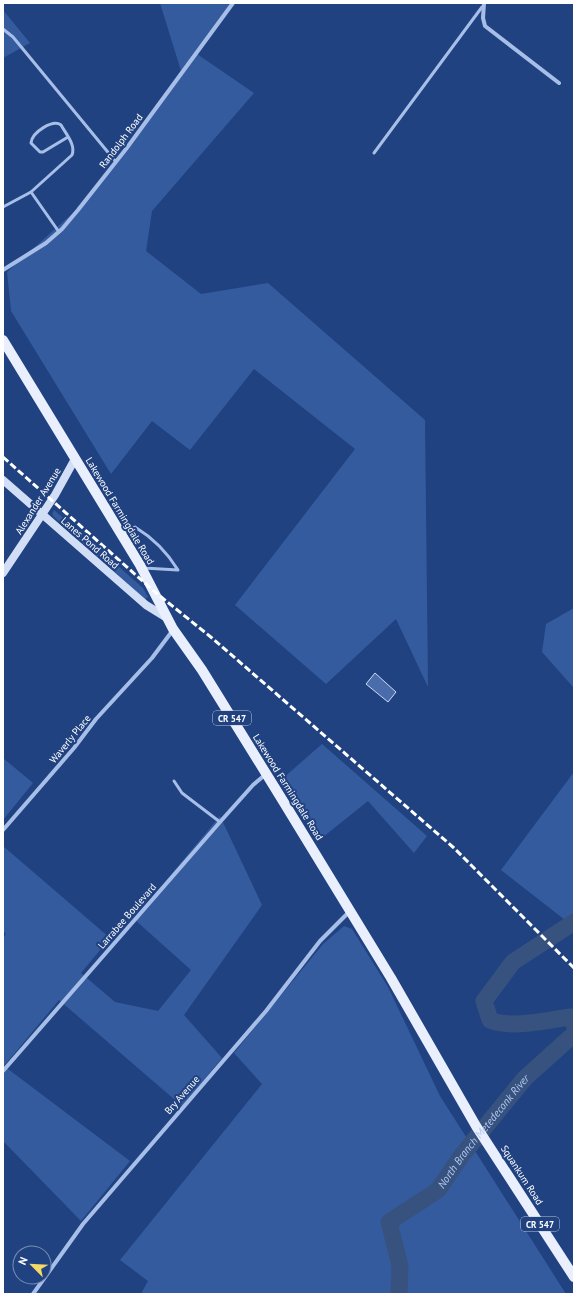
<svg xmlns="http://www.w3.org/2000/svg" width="577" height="1297" viewBox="0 0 577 1297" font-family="'PT Sans',sans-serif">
<rect width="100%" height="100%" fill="#214281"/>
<g fill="#355b9f">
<path d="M160 3H234L197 54 254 93 152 211 146 251 201 294 268 283 425 420 428 687 396 619 326 684 235 605 355 449 254 369 190 450 152 421 111 474 11 311 7 272 83 204 182 74Z"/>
<path d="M3 10 30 43 3 58Z"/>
<path d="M54 510 143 588 148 597 145 599 54 517 52 514Z"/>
<path d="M574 608V688L542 652 546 624Z"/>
<path d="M322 744 427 836 414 853 368 801 318 841 281 780Z"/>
<path d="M3 758 33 783 3 820Z"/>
<path d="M574 772V927L501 870Z"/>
<path d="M220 816 262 905 184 1015 222 1058 182 1106 59 1000 4 1066 130 1161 81 1221 3 1141V938L6 934 3 931V846L110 938 81 973 115 1002 158 1011 191 970 134 919Z"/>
<path d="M344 926 352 929 388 987 440 1096 566 1294H141L148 1281 120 1260 262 1084 234 1053 323 944Z"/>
</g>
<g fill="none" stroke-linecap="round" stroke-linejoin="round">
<g stroke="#38527f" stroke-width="17">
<path d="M574 922 513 962 484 1001 490 1020C511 1029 547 1020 570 1017L574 1024"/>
<path id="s1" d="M399 1294 400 1266 389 1222 438 1190 462 1155 525 1078 574 1034"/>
</g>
</g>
<path fill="#4a6caa" stroke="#cbdbf6" d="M375 673 396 692 388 702 366 684Z"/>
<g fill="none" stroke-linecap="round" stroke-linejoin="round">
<g stroke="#a7bfe8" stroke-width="3">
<path d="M3 29 13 37 116 162"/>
<path d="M374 153 482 7"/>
<path d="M31 192 59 232"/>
<path d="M3 207 31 192 72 155C76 145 66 134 61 125 53 119 32 132 31 143L40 152H43L68 137"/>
<path d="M123 533 135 527C153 538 167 552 178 570L144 568"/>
<path d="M174 781 182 793 220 822"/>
</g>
<g stroke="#a7bfe8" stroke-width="4">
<path d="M484 3 483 18 485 26 559 83"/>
<path d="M3 270 46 243 62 229 78 210 126 149 233 3"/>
<path d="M3 830 74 748 96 719 152 658 173 630"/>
<path d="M3 1071 220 822 253 785 266 774"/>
<path d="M33 1294 83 1224 266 1011 320 941 350 911"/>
</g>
<g stroke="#d1def6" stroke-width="8">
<path d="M3 480 146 605 167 618"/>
<path d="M3 573 55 495 75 459"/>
</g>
<path stroke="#e9effd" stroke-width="10" d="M3 340 140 565 173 629 202 670 283 801 391 978 476 1126 574 1277"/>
<path stroke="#fff" stroke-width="3" stroke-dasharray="7 3" stroke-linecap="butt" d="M3 457 155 592 212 638 454 848 574 968"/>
</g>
<g text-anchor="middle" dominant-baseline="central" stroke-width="4" stroke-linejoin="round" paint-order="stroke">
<g fill="#214281" stroke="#bcc6d9" stroke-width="1">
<rect x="213" y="711" width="38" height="14" rx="3"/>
<rect x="521" y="1217" width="38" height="14" rx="3"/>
</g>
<g font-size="9" font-weight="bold" fill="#fff">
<text x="232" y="718">CR 547</text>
<text x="540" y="1224">CR 547</text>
</g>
<g font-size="10" fill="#fff" stroke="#214281">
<text transform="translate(121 141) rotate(-53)">Randolph Road</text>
<text transform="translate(38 501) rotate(-58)">Alexander Avenue</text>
<text transform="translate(120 511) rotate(59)">Lakewood Farmingdale Road</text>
<text transform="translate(90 543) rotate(41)">Lanes Pond Road</text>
<text transform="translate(70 739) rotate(-51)">Waverly Place</text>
<text transform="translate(288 787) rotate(58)">Lakewood Farmingdale Road</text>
<text transform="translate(127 916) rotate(-49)">Larrabee Boulevard</text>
<text transform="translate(182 1095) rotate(-49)">Bry Avenue</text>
<text transform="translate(522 1175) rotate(57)">Squankum Road</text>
</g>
<g font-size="11" font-style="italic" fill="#b2c9ef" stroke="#214281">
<text stroke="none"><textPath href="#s1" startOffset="206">North Branch Metedeconk River</textPath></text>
</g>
</g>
<rect width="577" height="1297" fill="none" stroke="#ffffff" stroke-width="8"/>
<g transform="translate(32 1265) rotate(294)"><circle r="19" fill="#214281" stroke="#7a8eb3"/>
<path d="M0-3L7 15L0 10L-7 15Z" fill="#f4d868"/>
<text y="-6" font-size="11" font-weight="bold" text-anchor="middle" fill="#ffffff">N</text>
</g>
</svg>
